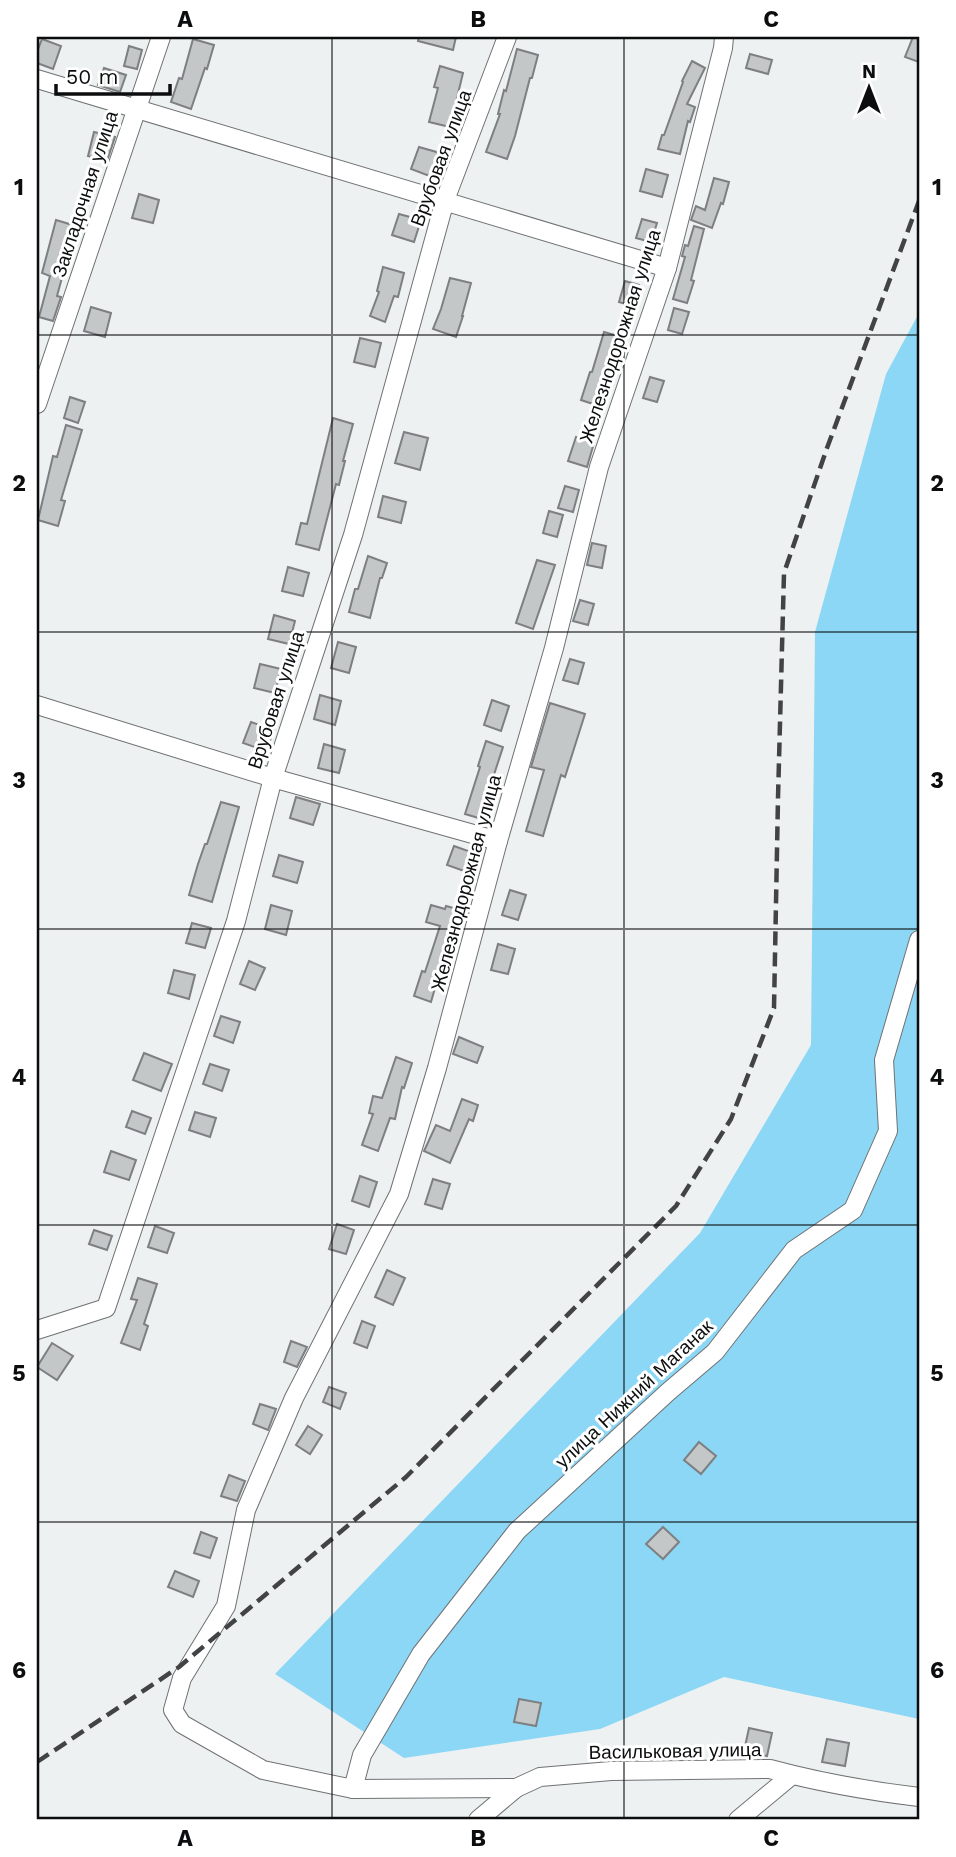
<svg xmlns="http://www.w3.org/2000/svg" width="956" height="1857" viewBox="0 0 956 1857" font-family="'Work Sans',sans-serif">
<rect width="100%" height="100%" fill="#edf1f2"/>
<path fill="#8bd7f5" d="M919 313V1719L724 1677 600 1729 404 1758 275 1674 700 1233 811 1045 815 632 886 374Z"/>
<g fill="#c3c7c8" stroke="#7d7f81" stroke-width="2">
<path d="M419 37H456L453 50 418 41Z"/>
<path d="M913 37H919V62L905 57Z"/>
<path d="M42 39 61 46 53 69 37 63V52Z"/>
<path d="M193 39 214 45 207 69 205 68 191 109 171 102 179 78 182 79Z"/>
<path d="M129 46 142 50 137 69 124 66Z"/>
<path d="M517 49 538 55 532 78H530L515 136 507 159 486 152 500 114H498L504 90 506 91Z"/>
<path d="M750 54 772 60 768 74 746 68Z"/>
<path d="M692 61 705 68 687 104 695 107 690 122 688 121 680 154 658 149 662 135H664L683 82 682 81Z"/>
<path d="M440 66 463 73 450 127 429 122 438 88 434 87Z"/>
<path d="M104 68 126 75 120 92 98 85Z"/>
<path d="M94 132 115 137 107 161 88 156Z"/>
<path d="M419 147 440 153 432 177 411 169Z"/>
<path d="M646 169 668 175 662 197 640 191Z"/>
<path d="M714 178 729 182 723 204 721 203 712 228 691 220 696 206 705 210Z"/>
<path d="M139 194 159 200 153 223 132 218Z"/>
<path d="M399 214 421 220 414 242 392 235Z"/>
<path d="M642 219 657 223 651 242 636 238Z"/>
<path d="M56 220 76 226 57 296 61 297 53 321 39 317 50 276 42 273Z"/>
<path d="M694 226 704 229 691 280 694 281 687 303 673 299 685 257 682 256 685 245 688 246Z"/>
<path d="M383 267 404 273 398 297 394 296 385 322 370 316 379 292 377 291Z"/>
<path d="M450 278 471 283 462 316H463L456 337 433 329 441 309Z"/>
<path d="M625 281 639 285 633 306 619 302Z"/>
<path d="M91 307 111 313 105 337 84 331Z"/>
<path d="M674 308 689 312 682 334 668 330Z"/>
<path d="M604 332 618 336 606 377 611 379 602 407 581 400 590 372H592Z"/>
<path d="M360 338 381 343 375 367 354 362Z"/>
<path d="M650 377 664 381 657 402 643 398Z"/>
<path d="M70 397 85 402 78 423 64 418Z"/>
<path d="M333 418 353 424 343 461H345L339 485 336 484 319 550 296 544 301 523 307 524Z"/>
<path d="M66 425 82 430 61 500 65 501 58 526 38 520 53 456 57 457Z"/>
<path d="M404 432 428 438 420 470 395 463Z"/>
<path d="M576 437 594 443 587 467 568 461Z"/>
<path d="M565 486 579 490 573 512 558 508Z"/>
<path d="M383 496 406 502 401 523 378 517Z"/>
<path d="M549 511 563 515 557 537 543 533Z"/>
<path d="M592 543 606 546 602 568 587 565Z"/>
<path d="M368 556 387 563 382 578H380L370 618 349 612 355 589H358Z"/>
<path d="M537 560 555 565 533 629 516 623Z"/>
<path d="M288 567 309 573 303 596 282 591Z"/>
<path d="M580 600 594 604 588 625 573 621Z"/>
<path d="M274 615 295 621 289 644 268 639Z"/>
<path d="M338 642 356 647 349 673 331 668Z"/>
<path d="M570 659 584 663 578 684 563 680Z"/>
<path d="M260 664 281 669 275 693 254 688Z"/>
<path d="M320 695 341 701 335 725 314 719Z"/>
<path d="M492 700 509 706 501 731 484 725Z"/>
<path d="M550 703 585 714 565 777 561 775 543 836 526 831 544 770 531 767Z"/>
<path d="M251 722 274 730 266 751 243 743Z"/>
<path d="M486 741 503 747 488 793 490 794 482 819 465 814 480 767 478 766Z"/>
<path d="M324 744 345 750 339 773 318 768Z"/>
<path d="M296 797 320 804 313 825 290 818Z"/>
<path d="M221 802 239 807 212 902 189 895 198 864 205 844H207Z"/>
<path d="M454 846 471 852 464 871 447 865Z"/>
<path d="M279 855 303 862 297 883 273 876Z"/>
<path d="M510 890 526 895 518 920 502 915Z"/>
<path d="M271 905 292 911 286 935 265 929Z"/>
<path d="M431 905 445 909 446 906 457 909 447 942 453 943 445 968 441 967 431 1002 414 996 422 971 425 972 440 926 426 922Z"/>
<path d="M192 923 211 928 205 948 186 943Z"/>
<path d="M498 944 515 949 508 974 491 970Z"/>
<path d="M249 961 265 968 255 990 240 984Z"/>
<path d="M174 970 195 975 189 999 168 993Z"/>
<path d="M221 1016 240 1022 233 1043 214 1036Z"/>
<path d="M459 1037 483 1047 477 1063 453 1054Z"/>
<path d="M144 1053 172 1064 161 1091 133 1080Z"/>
<path d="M396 1057 412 1063 404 1088 402 1087 395 1119 390 1118 378 1151 362 1145 373 1114 369 1113 373 1096 382 1098Z"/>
<path d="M210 1064 229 1070 222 1091 203 1084Z"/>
<path d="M462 1099 478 1105 473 1121 469 1119 450 1163 424 1151 436 1125 450 1131Z"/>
<path d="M132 1111 151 1118 145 1134 126 1127Z"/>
<path d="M195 1112 216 1118 210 1137 189 1130Z"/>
<path d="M111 1151 136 1160 129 1180 104 1172Z"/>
<path d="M360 1176 377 1182 369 1207 352 1201Z"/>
<path d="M433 1179 450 1184 442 1209 425 1204Z"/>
<path d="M337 1224 354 1230 346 1254 329 1249Z"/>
<path d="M155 1226 174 1233 167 1253 148 1247Z"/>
<path d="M94 1230 112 1236 107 1250 89 1244Z"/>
<path d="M387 1270 405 1278 393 1305 375 1297Z"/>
<path d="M138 1278 157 1284 144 1324 148 1326 140 1350 121 1343 137 1300 131 1299Z"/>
<path d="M362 1321 375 1326 367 1348 354 1343Z"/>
<path d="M291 1341 307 1347 297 1367 284 1362Z"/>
<path d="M52 1343 73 1356 57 1380 37 1367Z"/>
<path d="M329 1387 346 1393 340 1409 323 1402Z"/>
<path d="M260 1404 276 1409 268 1430 253 1424Z"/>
<path d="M308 1426 322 1435 310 1454 296 1445Z"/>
<path d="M699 1442 716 1456 701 1474 684 1460Z"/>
<path d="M229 1475 245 1481 237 1501 221 1496Z"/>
<path d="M663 1527 679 1542 663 1559 646 1544Z"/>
<path d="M201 1532 217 1538 210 1558 194 1553Z"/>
<path d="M175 1571 199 1581 193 1597 168 1587Z"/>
<path d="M519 1699 541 1703 536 1726 514 1722Z"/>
<path d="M749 1728 772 1733 767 1756 744 1751Z"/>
<path d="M827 1739 849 1743 845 1766 822 1762Z"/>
</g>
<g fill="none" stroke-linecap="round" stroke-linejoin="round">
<defs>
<g id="minor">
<path d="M724 37 723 48 667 268 599 467 554 648 498 841 437 1068 399 1194 294 1398 246 1510 226 1606 182 1678 173 1710 182 1724 263 1770 353 1789 516 1788 540 1777 611 1771 770 1769C818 1782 869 1791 919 1797"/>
<path d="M37 79 667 268"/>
<path d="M37 404 161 37"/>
<path d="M37 705 273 778 498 841"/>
<path d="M37 1330 106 1308 236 921 273 778 353 535 445 200 507 37"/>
<path d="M353 1789 362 1755 421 1654 517 1531 668 1392 715 1352 794 1250 853 1210 888 1131 884 1060 919 940"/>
<path d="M478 1820 516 1788"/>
<path d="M738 1820 792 1775"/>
</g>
</defs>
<use href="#minor" stroke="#6f7273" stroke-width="20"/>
<use href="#minor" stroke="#fff" stroke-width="18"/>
<path stroke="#424344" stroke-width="4.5" stroke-dasharray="14 7" stroke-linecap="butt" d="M37 1762 179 1667 406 1477 676 1206 731 1119 774 1008 778 798 784 573 827 448 919 201"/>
</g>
<path fill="none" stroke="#0c0d0e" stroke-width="2" stroke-opacity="0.55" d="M332 37V1820M624 37V1820M37 335H919M37 632H919M37 929H919M37 1225H919M37 1522H919"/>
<g text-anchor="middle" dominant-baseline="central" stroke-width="6" stroke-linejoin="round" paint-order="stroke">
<g font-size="19" fill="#0c0d0e" stroke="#fff">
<text transform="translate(441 158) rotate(-70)">Врубовая улица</text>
<text transform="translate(85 194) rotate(-72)">Закладочная улица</text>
<text transform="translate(620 336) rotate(-72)">Железнодорожная улица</text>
<text transform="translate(276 700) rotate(-72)">Врубовая улица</text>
<text transform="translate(466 883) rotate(-75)">Железнодорожная улица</text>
<text transform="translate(634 1394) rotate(-43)">улица Нижний Маганак</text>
<text transform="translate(675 1751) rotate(-1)">Васильковая улица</text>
</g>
</g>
<rect width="956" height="1857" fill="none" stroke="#ffffff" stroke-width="77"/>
<g transform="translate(869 88)" stroke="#ffffff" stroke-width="5" paint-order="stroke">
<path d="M0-5L12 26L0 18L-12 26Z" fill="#0c0d0e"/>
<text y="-10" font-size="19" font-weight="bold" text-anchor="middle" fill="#0c0d0e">N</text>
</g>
<path d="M56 84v10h114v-10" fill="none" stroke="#0c0d0e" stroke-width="3.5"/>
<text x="66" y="84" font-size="21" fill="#0c0d0e" stroke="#ffffff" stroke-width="5" paint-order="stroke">50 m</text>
<rect x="38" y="38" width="880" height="1780" fill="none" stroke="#0c0d0e" stroke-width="2.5"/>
<g font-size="23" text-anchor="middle" font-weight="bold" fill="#0c0d0e">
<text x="185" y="27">A</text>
<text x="478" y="27">B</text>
<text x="771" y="27">C</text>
<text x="19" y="195">1</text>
<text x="937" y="195">1</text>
<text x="19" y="491">2</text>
<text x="937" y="491">2</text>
<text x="19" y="788">3</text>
<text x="937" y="788">3</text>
<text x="19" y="1085">4</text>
<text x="937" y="1085">4</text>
<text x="19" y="1381">5</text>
<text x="937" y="1381">5</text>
<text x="19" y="1678">6</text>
<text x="937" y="1678">6</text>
<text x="185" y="1846">A</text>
<text x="478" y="1846">B</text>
<text x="771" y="1846">C</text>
</g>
</svg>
